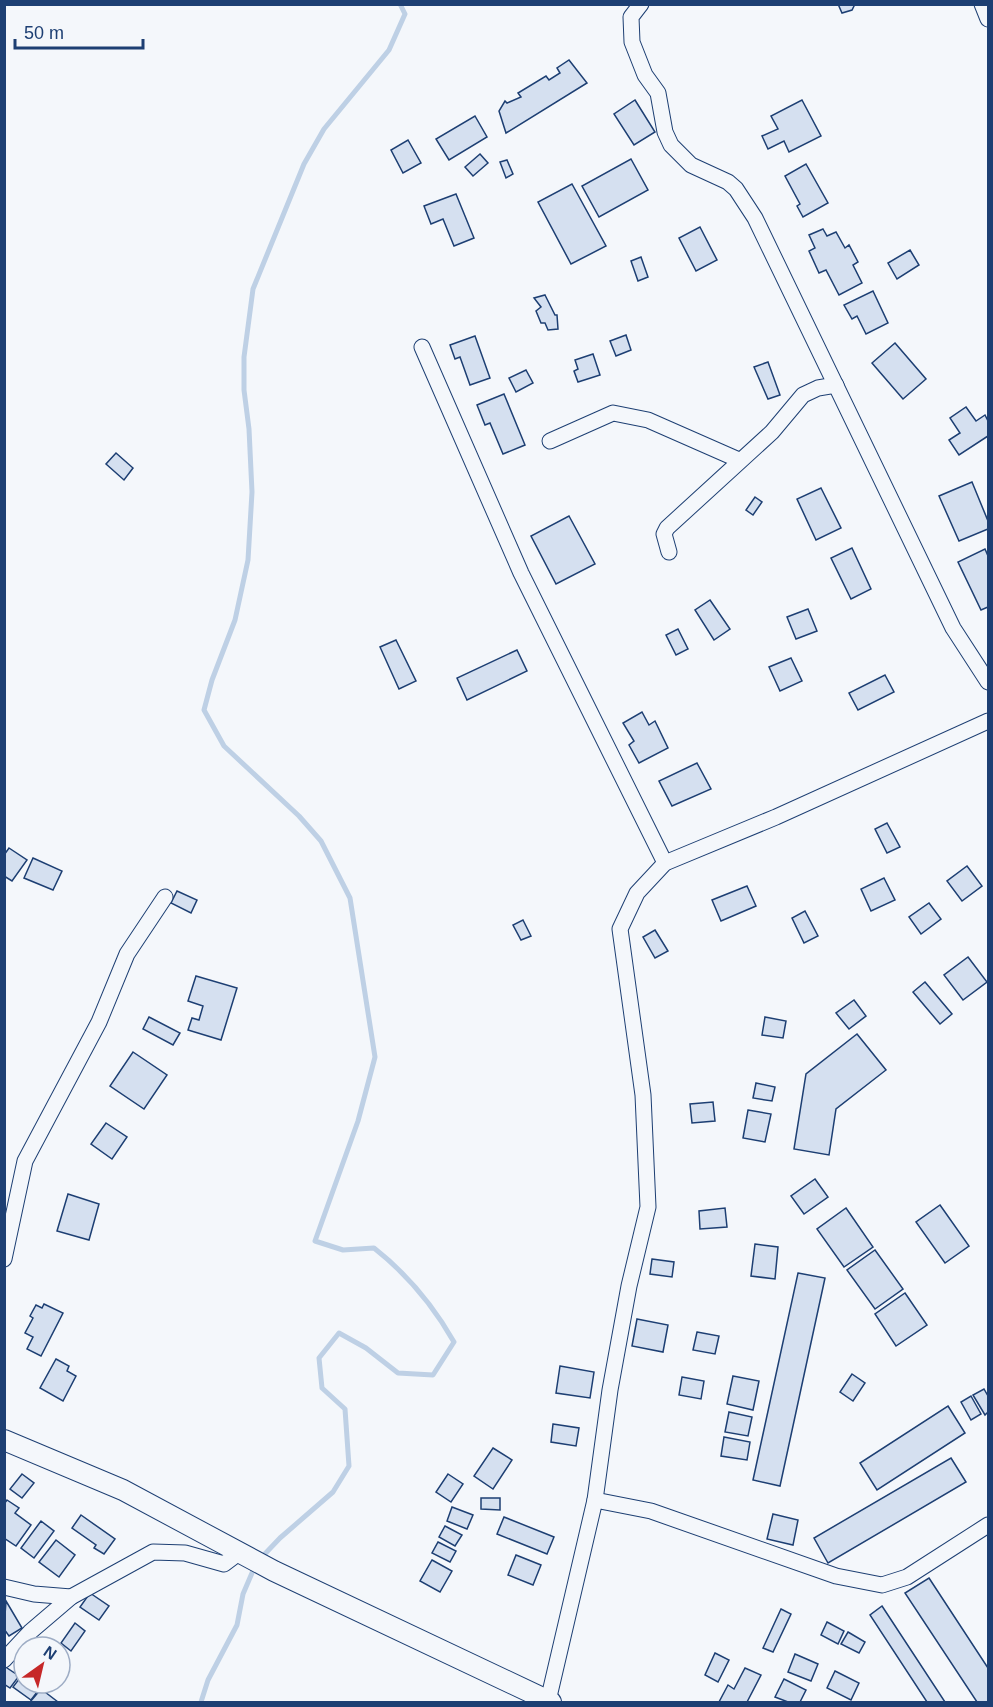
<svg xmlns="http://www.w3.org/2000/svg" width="993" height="1707" viewBox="0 0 993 1707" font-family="Arial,sans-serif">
<rect width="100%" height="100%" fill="#f4f7fb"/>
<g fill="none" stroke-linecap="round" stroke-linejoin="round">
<g stroke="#bed0e5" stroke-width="5">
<path d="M260 1559 280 1538 333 1492 349 1466 345 1409 322 1388 319 1358 339 1333 366 1348 398 1373 433 1375 454 1342C433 1305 407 1274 374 1248L343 1250 315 1241 358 1121 375 1057 350 898 321 841 299 816 224 746 204 710 212 680 235 620 248 560 252 492 249 429 244 390V357L253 289 304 164 324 129 389 50 405 14 400 4"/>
<path d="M201 1702 208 1680 237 1625 243 1594 255 1566"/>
</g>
</g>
<g fill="#d5e0f0" stroke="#1d3f73" stroke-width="1.5">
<path d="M838 4H855L852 10 842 13Z"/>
<path d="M569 60 587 83 506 133 499 111 505 101 507 103 521 97 518 93 546 76 549 80 560 73 557 68Z"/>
<path d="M635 100 655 132 634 145 614 114Z"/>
<path d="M802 100 821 136 789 152 784 141 768 149 762 136 778 129 771 116Z"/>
<path d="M475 116 487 137 449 160 436 139Z"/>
<path d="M408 140 421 163 403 173 391 150Z"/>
<path d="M480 154 488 163 473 176 465 167Z"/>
<path d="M631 159 648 190 599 217 582 186Z"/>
<path d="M507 160 513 174 506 178 500 162Z"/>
<path d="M806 164 828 203 803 217 797 206 800 204 785 176Z"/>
<path d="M572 184 606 246 571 264 538 202Z"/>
<path d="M456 194 474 238 454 246 443 219 431 224 424 206Z"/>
<path d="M700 227 717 260 696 271 679 238Z"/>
<path d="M823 229 827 236 836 232 845 248 849 245 858 262 853 265 862 283 839 295 826 270 819 273 809 251 815 248 809 235Z"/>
<path d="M910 250 919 265 897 279 888 263Z"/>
<path d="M641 257 648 277 638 281 631 261Z"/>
<path d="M873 291 888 323 866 334 857 316 852 319 844 305Z"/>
<path d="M545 295 555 315H557L558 329 548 330 545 323H541L536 311 541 307 534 298Z"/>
<path d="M626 335 631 350 616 356 610 341Z"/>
<path d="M475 336 490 378 470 385 460 357 455 359 450 345Z"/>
<path d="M895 343 926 379 903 399 872 363Z"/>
<path d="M593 354 600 375 578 382 574 371 578 369 575 360Z"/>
<path d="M768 362 780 395 768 399 754 367Z"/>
<path d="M526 370 533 383 516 392 509 378Z"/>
<path d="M504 394 525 445 503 454 490 423 485 425 477 405Z"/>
<path d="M966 407 976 421 985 415 988 421V436L959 455 949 440 960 433 950 418Z"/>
<path d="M116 453 133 468 124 480 106 464Z"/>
<path d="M972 482 988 521V529L959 541 939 496Z"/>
<path d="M821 488 841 528 816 540 797 499Z"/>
<path d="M755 497 762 502 753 515 746 510Z"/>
<path d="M569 516 595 564 556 584 531 536Z"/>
<path d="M852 548 871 589 851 599 831 558Z"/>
<path d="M985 549 988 556V607L981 610 958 562Z"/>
<path d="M710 600 730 629 714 640 695 610Z"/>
<path d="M808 609 817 631 796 639 787 617Z"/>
<path d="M678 629 688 649 676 655 666 635Z"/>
<path d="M396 640 416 681 399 689 380 647Z"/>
<path d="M517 650 527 671 467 700 457 678Z"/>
<path d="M791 658 802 681 780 691 769 667Z"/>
<path d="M885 675 894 692 858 710 849 693Z"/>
<path d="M642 712 649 725 655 721 668 748 639 763 629 745 634 741 623 723Z"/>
<path d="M697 763 711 789 672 806 659 781Z"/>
<path d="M887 823 900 847 887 853 875 829Z"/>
<path d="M9 848 27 860 12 881 4 876V855Z"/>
<path d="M33 858 62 871 53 890 24 878Z"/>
<path d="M967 866 982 886 962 901 947 881Z"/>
<path d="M884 878 895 900 871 911 861 889Z"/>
<path d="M747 886 756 906 721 921 712 900Z"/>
<path d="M177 891 197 900 191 913 171 903Z"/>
<path d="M929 903 941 919 921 934 909 917Z"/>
<path d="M805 911 818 936 804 943 792 918Z"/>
<path d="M523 920 531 936 521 940 513 925Z"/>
<path d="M655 930 668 951 655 958 643 937Z"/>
<path d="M968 957 987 982 963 1000 944 975Z"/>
<path d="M196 976 237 988 221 1040 188 1030 192 1018 199 1020 203 1006 188 1001Z"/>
<path d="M925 982 952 1014 940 1024 913 992Z"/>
<path d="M854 1000 866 1016 849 1029 836 1013Z"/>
<path d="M149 1017 180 1033 173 1045 143 1029Z"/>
<path d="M765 1017 786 1021 783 1038 762 1035Z"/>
<path d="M857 1034 886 1070 836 1109 829 1155 794 1149 806 1074Z"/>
<path d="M133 1052 167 1075 144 1109 110 1086Z"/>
<path d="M756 1083 775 1087 772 1101 753 1098Z"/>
<path d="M713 1102 715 1121 692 1123 690 1104Z"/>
<path d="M748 1110 771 1114 765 1142 743 1138Z"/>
<path d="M106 1123 127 1137 112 1159 91 1144Z"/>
<path d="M815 1179 828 1197 804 1214 791 1196Z"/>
<path d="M68 1194 99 1204 89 1240 57 1231Z"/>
<path d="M940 1205 969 1246 945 1263 916 1222Z"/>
<path d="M725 1208 727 1227 700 1229 699 1211Z"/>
<path d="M846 1208 873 1247 844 1267 817 1229Z"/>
<path d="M755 1244 778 1247 775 1279 751 1276Z"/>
<path d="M875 1250 903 1289 875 1309 847 1270Z"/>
<path d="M652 1259 674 1262 672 1277 650 1274Z"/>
<path d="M798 1273 825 1278 780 1486 753 1480Z"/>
<path d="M905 1293 927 1325 896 1346 875 1314Z"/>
<path d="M44 1304 63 1313 41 1356 27 1349 33 1337 25 1333 33 1318 30 1316 36 1305 42 1308Z"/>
<path d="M637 1319 668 1325 663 1352 632 1346Z"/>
<path d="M697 1332 719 1336 715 1354 693 1350Z"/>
<path d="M56 1359 69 1366 67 1371 76 1376 63 1401 40 1388Z"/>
<path d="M560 1366 594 1372 590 1398 556 1393Z"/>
<path d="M852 1374 865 1383 853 1401 840 1392Z"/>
<path d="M733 1376 759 1381 753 1410 727 1404Z"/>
<path d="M682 1377 704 1381 701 1399 679 1395Z"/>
<path d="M984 1389 988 1396V1412L985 1415 973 1395Z"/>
<path d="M971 1396 981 1414 971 1420 961 1402Z"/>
<path d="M948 1406 965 1433 877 1490 860 1463Z"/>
<path d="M729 1412 752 1417 748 1436 725 1432Z"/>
<path d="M553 1424 579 1428 576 1446 551 1442Z"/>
<path d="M724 1437 750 1442 747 1460 721 1456Z"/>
<path d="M493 1448 512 1460 493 1489 474 1476Z"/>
<path d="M951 1458 966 1482 828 1563 814 1538Z"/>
<path d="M22 1474 34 1483 22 1498 10 1489Z"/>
<path d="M448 1474 463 1484 451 1502 436 1492Z"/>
<path d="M481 1498H500V1510L481 1509Z"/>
<path d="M7 1500 19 1508 15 1513 31 1525 16 1546 4 1538V1504Z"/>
<path d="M452 1507 473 1515 467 1529 447 1521Z"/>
<path d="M773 1514 798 1520 793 1545 767 1539Z"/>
<path d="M81 1515 115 1539 104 1554 94 1548 96 1545 72 1528Z"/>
<path d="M504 1517 554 1537 547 1554 497 1534Z"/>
<path d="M41 1521 54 1531 34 1558 21 1548Z"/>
<path d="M445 1526 462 1535 455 1546 439 1537Z"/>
<path d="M56 1540 75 1555 59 1577 39 1562Z"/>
<path d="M438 1542 456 1551 450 1562 432 1553Z"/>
<path d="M516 1555 541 1565 533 1585 508 1575Z"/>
<path d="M432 1560 452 1571 440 1592 420 1581Z"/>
<path d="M929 1578 988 1668V1702H977L905 1593Z"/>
<path d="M90 1593 109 1606 99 1620 80 1607Z"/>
<path d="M6 1601 22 1628 9 1636 4 1629Z"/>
<path d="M882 1606 945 1702H927L870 1615Z"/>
<path d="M781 1609 791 1614 773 1652 763 1648Z"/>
<path d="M827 1622 844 1631 838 1644 821 1635Z"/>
<path d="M75 1623 85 1631 71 1651 61 1643Z"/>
<path d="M848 1632 865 1642 859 1653 841 1644Z"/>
<path d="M715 1653 729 1660 718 1682 705 1675Z"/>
<path d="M795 1654 818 1664 811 1681 788 1672Z"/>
<path d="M24 1665V1683H44L31 1700 13 1687 23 1674 19 1671Z"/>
<path d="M4 1666 19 1676 10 1688 4 1684Z"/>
<path d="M745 1668 761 1675 747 1702H719L728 1685 734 1689Z"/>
<path d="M835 1671 859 1683 851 1700 827 1688Z"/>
<path d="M784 1679 806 1690 800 1702H788L775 1697Z"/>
<path d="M41 1689 58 1702H30Z"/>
</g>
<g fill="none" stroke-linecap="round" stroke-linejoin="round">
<defs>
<g id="minor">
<path d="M641 4 631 17 632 42 645 75 658 93 665 132 671 145 691 165 728 182 736 189 755 218 953 628 988 682"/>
<path d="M982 4 988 19"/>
<path d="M422 347 521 573 665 863"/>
<path d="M550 441 613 413 648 420 739 460"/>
<path d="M669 552 664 534 667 528 772 432 803 395 818 388 836 385"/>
<path d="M4 1259 25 1161 99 1022 127 954 165 897"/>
<path d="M595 1500 610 1390 629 1286 648 1207 643 1095 620 929 637 893 665 863 776 817 988 721"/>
<path d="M4 1587 34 1594 71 1597"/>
<path d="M4 1660 30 1632 71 1597 153 1552 185 1553 224 1564 240 1552"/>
<path d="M548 1701 595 1500 651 1511 836 1576 882 1585 907 1577 988 1525"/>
</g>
<path id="tertiary" d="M4 1440 123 1490 274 1571 551 1702"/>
</defs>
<use href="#minor" stroke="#1d3f73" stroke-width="17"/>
<use href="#tertiary" stroke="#1d3f73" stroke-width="22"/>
<use href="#minor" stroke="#f4f7fb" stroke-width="15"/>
<use href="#tertiary" stroke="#f4f7fb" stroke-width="20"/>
</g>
<rect width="993" height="1707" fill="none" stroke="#1d3f73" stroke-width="12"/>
<g transform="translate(42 1665) rotate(34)"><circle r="28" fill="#f4f7fb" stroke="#9eadc5" stroke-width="1.5"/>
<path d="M0-4.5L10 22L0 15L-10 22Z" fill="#c62828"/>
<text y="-9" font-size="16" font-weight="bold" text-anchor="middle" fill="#1d3f73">N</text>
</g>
<path d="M15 39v9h128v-9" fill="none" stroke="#1d3f73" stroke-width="3"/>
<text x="24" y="39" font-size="18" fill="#1d3f73" stroke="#f4f7fb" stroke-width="4.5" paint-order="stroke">50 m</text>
</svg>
